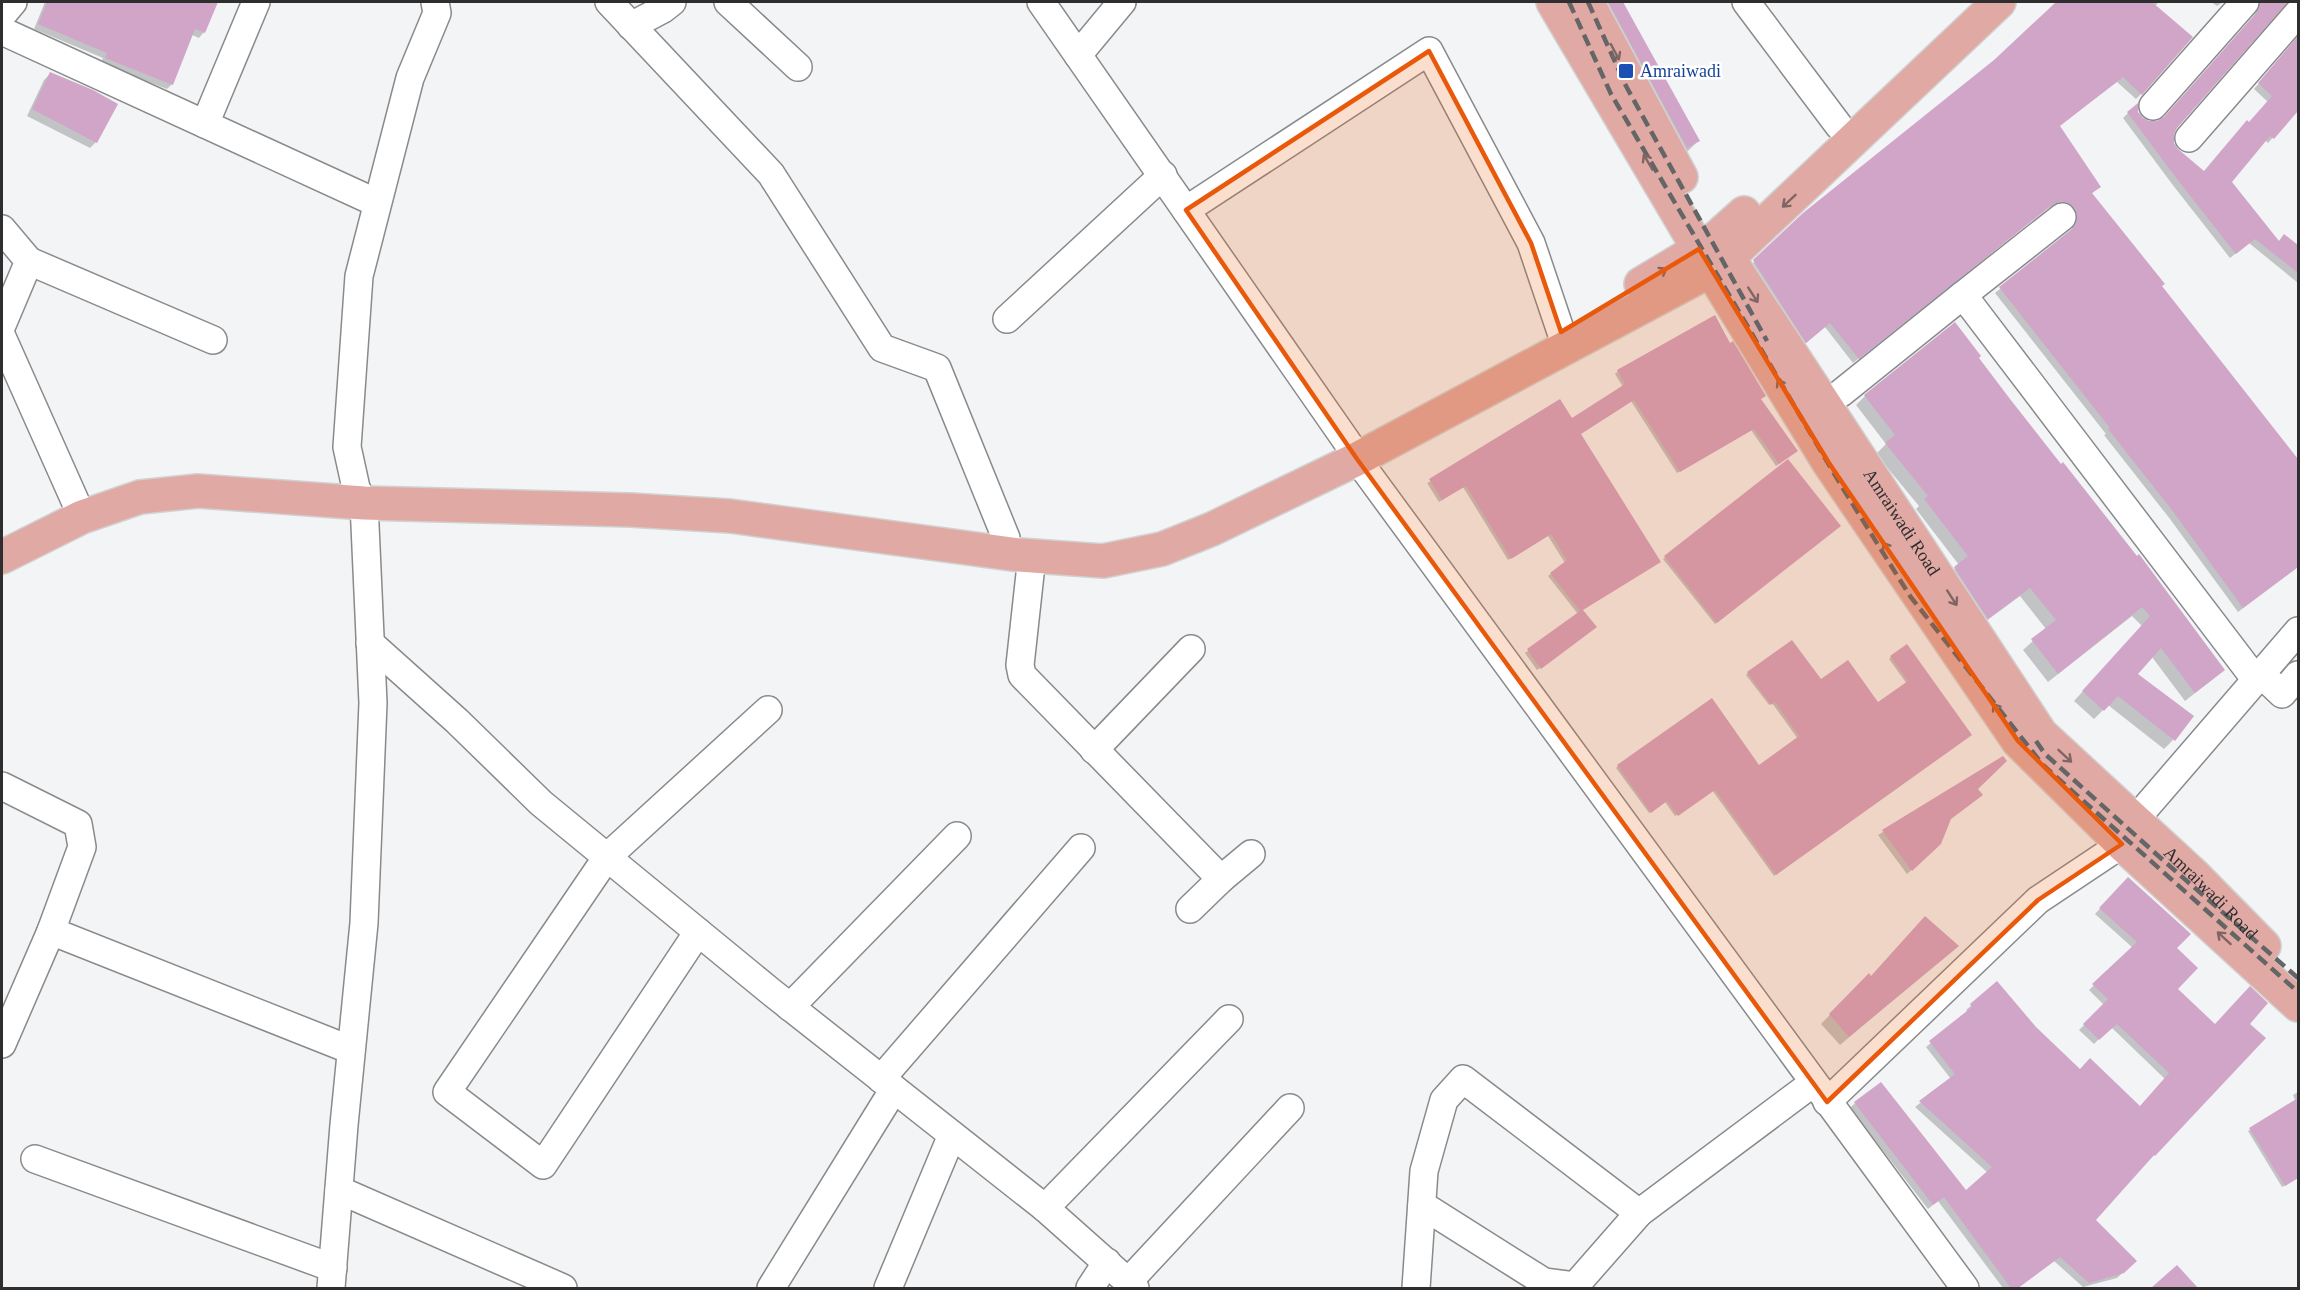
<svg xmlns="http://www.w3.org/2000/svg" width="2300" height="1290" viewBox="0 0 2300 1290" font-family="Georgia,serif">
<rect width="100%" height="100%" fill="#f2f4f6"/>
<g fill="#0003">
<path d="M45 2H216L204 32 199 38 192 35 172 84 167 89 101 63 103 58 34 29Z"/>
<path d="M1593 2H1621L1698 141 1688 151 1677 157Z"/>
<path d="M2058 2H2159L2155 6 2141 94 2136 99 2117 82 2058 126 2099 186 2091 194 2160 287 2298 461V567L2238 612 2170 519 2104 435 2106 434 1995 293 2072 229 2073 220 2062 207 2053 206 2045 209 1853 363 1825 327 1801 347 1749 267 1804 214 1995 61Z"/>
<path d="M2211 2H2223L2217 6Z"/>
<path d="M2254 2H2297L2287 3 2176 127 2172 135 2173 144 2177 150 2204 173 2268 102 2254 89 2298 38V110L2268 143 2265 140 2230 182 2278 242 2284 236 2298 247V283L2249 243 2230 258 2172 184 2123 118 2128 113 2137 112 2141 118 2149 123H2158L2164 119 2252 19 2256 12Z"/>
<path d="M50 74 96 142 90 148 27 116 44 80Z"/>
<path d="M1977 358 2213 679 2185 701 2152 657 2136 674 2173 740 2164 749 2108 705 2094 719 2074 701 2142 626 2132 616 2048 682 2023 650 2046 629 2020 596 1978 627 1945 577 1959 565 1916 509 1919 506 1876 454 1886 444 1856 405 1865 396Z"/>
<path d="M1618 371 1760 399 1793 453 1776 466 1751 430 1677 473 1631 401 1580 434 1582 610 1592 630 1537 670 1525 653 1578 614 1548 576 1565 563 1548 536 1508 560 1463 487 1439 502 1427 483 1571 420 1623 387 1615 374Z"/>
<path d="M1787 461 1839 526 1715 624 1663 559Z"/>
<path d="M1906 646 1968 737 1774 876 1712 790 1675 816 1665 802 1649 813 1616 768 1618 766 1759 767 1798 739 1772 703 1769 705 1746 675 1748 673 1820 681 1878 705 1907 684 1889 659Z"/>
<path d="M2003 758 1949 820 1940 843 1907 874 1878 835Z"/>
<path d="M2128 879 2175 949 2176 989 2215 1025 2248 1024 2154 1155 2094 1220 2135 1261 2117 1278 2083 1287 2054 1261 2018 1288H2003L1938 1201 1928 1209 1850 1108 1855 1103 1966 1192 1988 1173 1915 1107 1951 1079 1926 1047 1968 1012 1966 1010 1997 983 2035 1028 2080 1071 2139 1108 2165 1079 2111 1027 2094 1044 2079 1030 2104 1005 2089 990 2133 948 2095 914Z"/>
<path d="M1957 946 1840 1045 1821 1024 1869 975 1871 977Z"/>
<path d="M2298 1092V1112L2280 1111 2296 1102 2293 1095Z"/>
<path d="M2280 1111 2298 1143V1178L2282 1187 2248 1131Z"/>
<path d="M2176 1268 2196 1288H2153Z"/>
</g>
<g fill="#d1a5c8">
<path d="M47 2H218L205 33 195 29 173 85 105 58 107 53 38 24Z"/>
<path d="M1608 2H1623L1700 141 1687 148Z"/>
<path d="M2056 2H2152L2193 37 2142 95 2123 77 2060 126 2101 187 2092 193 2165 284 2162 286 2298 459V567L2243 608 2175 514 2108 429 2110 428 1999 287 2072 229 2077 222V214L2074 207 2068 203 2060 201 2052 205 1859 359 1830 323 1806 343 1753 260 1803 213 1994 60Z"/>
<path d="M2260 2H2288L2177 128 2174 134V143L2178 149 2204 171 2247 120 2249 122 2272 96 2258 83 2298 36V111L2274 139 2270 136 2232 182 2279 241 2284 234 2298 245V273L2255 239 2236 254 2177 179 2127 112 2138 103V112L2143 118 2149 121H2157L2164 117 2257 12Z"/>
<path d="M50 72 93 90 118 104 97 143 32 109Z"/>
<path d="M1715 315 1730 343 1733 341 1766 396 1761 399 1798 451 1779 464 1754 429 1680 472 1634 400 1581 434 1661 562 1583 610 1597 627 1541 669 1527 649 1580 611 1550 573 1567 560 1551 534 1511 559 1466 486 1442 500 1429 479 1560 399 1572 418 1625 384 1617 370Z"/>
<path d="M1955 322 1981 356 1979 358 2010 399 2061 464 2063 462 2137 556 2139 554 2225 670 2195 693 2161 648 2138 674 2194 716 2175 741 2118 696 2104 711 2082 691 2150 616 2142 607 2058 674 2031 639 2056 620 2030 588 1988 619 1954 567 1968 556 1924 499 1928 496 1885 443 1895 435 1864 395Z"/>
<path d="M1788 459 1841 526 1717 623 1664 556Z"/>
<path d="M1792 640 1821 679 1848 660 1878 702 1908 681 1890 656 1907 644 1972 735 1776 875 1715 790 1678 816 1667 801 1651 813 1617 765 1712 698 1759 765 1799 736 1775 702 1771 705 1747 672Z"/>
<path d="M2003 756 2007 761 1978 789 1983 795 1951 819 1941 844 1912 871 1882 830Z"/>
<path d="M2128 877 2191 934 2177 948 2198 968 2178 989 2215 1024 2250 986 2268 1003 2250 1024 2266 1038 2155 1156 2154 1155 2096 1220 2137 1261 2124 1273 2089 1283 2060 1257 2018 1288H2011L1944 1197 1933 1205 1854 1102 1881 1082 1966 1190 1992 1167 1919 1101 1955 1074 1929 1041 1972 1007 1970 1004 1997 981 2036 1027 2080 1069 2090 1058 2140 1106 2169 1073 2117 1024 2099 1040 2083 1024 2108 999 2092 984 2137 942 2099 908Z"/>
<path d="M1925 916 1959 946 1849 1037 1829 1014 1869 973 1871 976Z"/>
<path d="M2298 1098V1178L2285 1186 2249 1128Z"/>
<path d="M2177 1265 2198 1288H2151Z"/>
</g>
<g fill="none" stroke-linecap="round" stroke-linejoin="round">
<defs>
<g id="minor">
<path d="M609 2 771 174 882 348 937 368 1006 538"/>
<path d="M728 2 798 67"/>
<path d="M1041 2 1350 446 1357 459 1965 1288"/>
<path d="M1746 2 1839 126"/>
<path d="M2 15 13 2"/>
<path d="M631 26 663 9 672 2"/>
<path d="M2 31 377 203"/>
<path d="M1078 55 1122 2"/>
<path d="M2153 106 2245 2"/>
<path d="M205 124 256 2"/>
<path d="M2189 138 2298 13"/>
<path d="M1186 210 1429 51 1531 243 1561 332"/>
<path d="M2 229 29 261 2 325"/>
<path d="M29 261 213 340"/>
<path d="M1963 295 2062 217"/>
<path d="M1007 319 1163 175"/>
<path d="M2 337 76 503"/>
<path d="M1841 393 1963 295 2256 680"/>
<path d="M1032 556 1020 665 1022 675 1221 879 1251 854"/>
<path d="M370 643 457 721 541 803 770 991 1045 1208 1135 1288"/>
<path d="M2261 674 2282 694 2298 675"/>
<path d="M1094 750 1191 649"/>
<path d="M2 786 78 824 82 847 51 931"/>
<path d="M1190 909 1221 879"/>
<path d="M698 932 543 1165 447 1092 607 857 768 710"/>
<path d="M790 1007 957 836"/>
<path d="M2 1044 51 931 351 1050"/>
<path d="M881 1079 1081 848"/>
<path d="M1827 1102 2038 900 2122 844 2135 820 2298 631"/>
<path d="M35 1159 333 1268"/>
<path d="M339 1190 563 1288"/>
<path d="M1422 1205 1544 1282 1575 1286 1639 1213 1813 1083"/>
<path d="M1045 1208 1229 1019"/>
<path d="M1128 1282 1290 1108"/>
<path d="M331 1288 344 1125 364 923 373 703 364 503 356 488 347 447 359 276 410 78 437 13 435 2"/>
<path d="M771 1288 894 1089"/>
<path d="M888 1288 952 1135"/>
<path d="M1090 1288 1107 1262"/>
<path d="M1416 1288 1424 1171 1444 1100 1463 1079 1639 1213"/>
</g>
<g id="major">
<path d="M1553 2 1711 270 1829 463 2018 741 2122 844 2298 1005"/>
<path d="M1587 2 1681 177"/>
<path id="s1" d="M1725 253 2041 734 2195 876 2264 946"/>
<path d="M1641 284 1714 240 1744 213"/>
<path d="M2 557 82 517 140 497 198 491 364 503 630 510 730 516 1019 555 1103 561 1162 549 1212 529 1357 459 1711 270 1729 257 1999 2"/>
</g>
</defs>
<use href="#minor" stroke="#898a8c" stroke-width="30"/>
<use href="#major" stroke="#d1d1d1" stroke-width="36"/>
<use href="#minor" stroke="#fff" stroke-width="27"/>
<use href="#major" stroke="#e1a9a3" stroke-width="33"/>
<g stroke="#646566" stroke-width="4.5" stroke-dasharray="12 6" stroke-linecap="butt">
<path d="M1569 2 1611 94 1842 487 1910 596 2043 765 2298 992"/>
<path d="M1588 2 1626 86 1767 341"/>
<path d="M2036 741 2045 754 2164 861 2298 978"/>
</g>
</g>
<defs><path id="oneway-shaft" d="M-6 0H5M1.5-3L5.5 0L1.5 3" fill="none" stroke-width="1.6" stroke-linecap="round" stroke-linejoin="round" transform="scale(1.5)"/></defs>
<g stroke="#7f6563">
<use href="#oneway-shaft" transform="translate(1615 52) rotate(62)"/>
<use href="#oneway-shaft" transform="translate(1648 162) rotate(-120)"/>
<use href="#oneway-shaft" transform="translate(1789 201) rotate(137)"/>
<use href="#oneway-shaft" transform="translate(1659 273) rotate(-31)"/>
<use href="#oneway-shaft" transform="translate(1753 295) rotate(57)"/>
<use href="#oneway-shaft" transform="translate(1782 387) rotate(-121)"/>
<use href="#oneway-shaft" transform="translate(1888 550) rotate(-124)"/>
<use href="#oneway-shaft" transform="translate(1952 598) rotate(57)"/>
<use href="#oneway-shaft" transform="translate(1998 711) rotate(-124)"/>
<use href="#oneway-shaft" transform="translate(2065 756) rotate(43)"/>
<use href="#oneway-shaft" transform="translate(2224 938) rotate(-138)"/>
</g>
<path fill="#e8590c" fill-opacity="0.2" stroke="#e8590c" stroke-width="4.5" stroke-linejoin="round" d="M1429 51 1531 243 1561 332 1699 249 1829 463 2018 741 2122 844 2038 900 1827 1102 1357 459 1186 210Z"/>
<rect fill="#1a4fb4" stroke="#fff" stroke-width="2" x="1618" y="63" width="16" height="16" rx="3"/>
<g text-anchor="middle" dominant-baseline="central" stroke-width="5" stroke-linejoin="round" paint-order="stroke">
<g font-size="18" fill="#164399" stroke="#fff" text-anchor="start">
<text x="1640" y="71">Amraiwadi</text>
</g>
<g font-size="18" fill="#2e2e2f" stroke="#fff">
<text stroke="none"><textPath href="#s1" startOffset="322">Amraiwadi Road</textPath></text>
<text stroke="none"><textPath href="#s1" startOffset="808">Amraiwadi Road</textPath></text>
</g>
</g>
<rect width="2300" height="1290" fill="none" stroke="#2e2e2f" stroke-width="6"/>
</svg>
